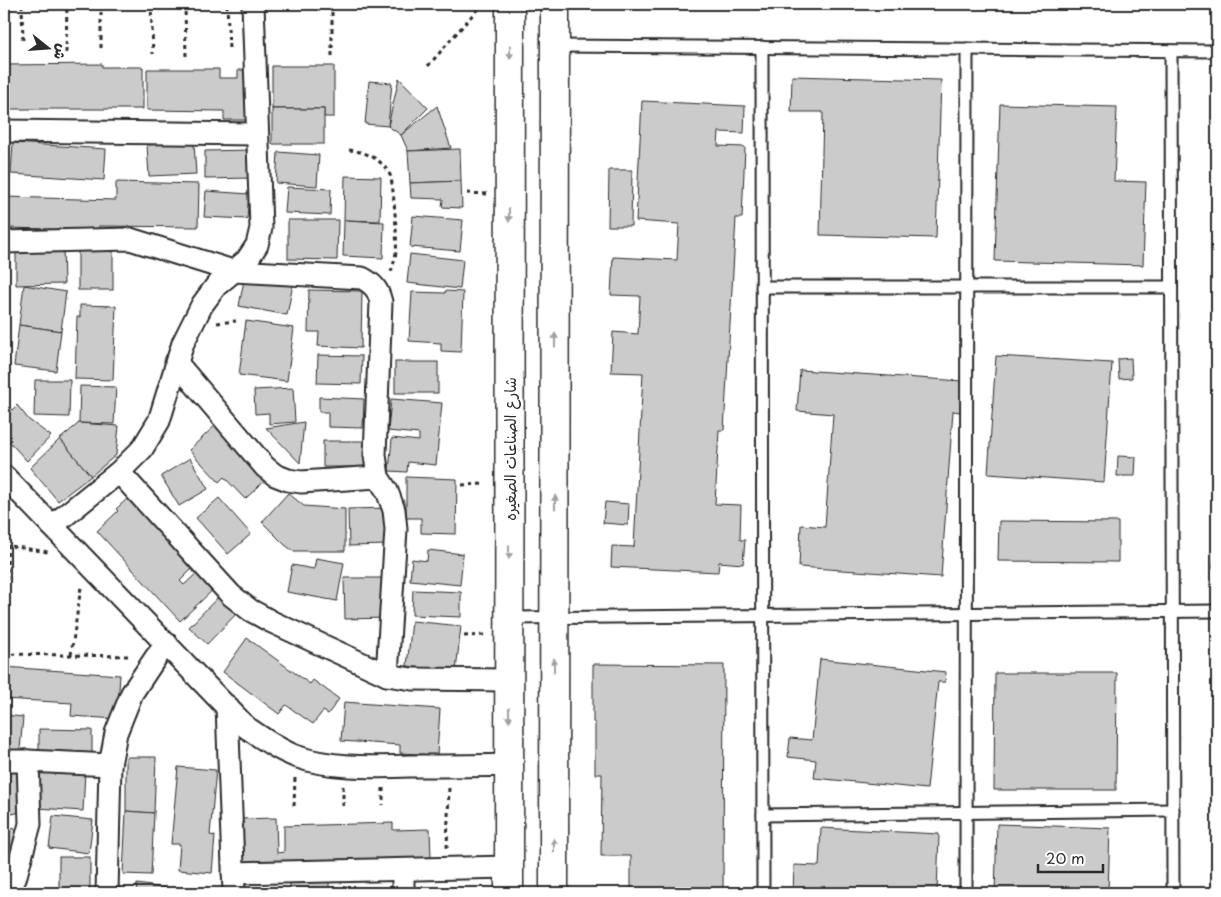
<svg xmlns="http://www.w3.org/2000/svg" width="1221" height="897" viewBox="0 0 1221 897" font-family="'Playpen Sans','Playpen Sans Arabic',sans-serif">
<rect width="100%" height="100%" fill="#fff"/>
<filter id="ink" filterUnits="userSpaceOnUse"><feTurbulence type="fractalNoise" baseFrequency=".02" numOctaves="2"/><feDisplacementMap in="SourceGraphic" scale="10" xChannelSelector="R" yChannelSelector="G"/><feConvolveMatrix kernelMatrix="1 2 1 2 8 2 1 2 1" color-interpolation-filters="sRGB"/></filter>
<g filter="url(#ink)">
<g fill="#cbcbcb" stroke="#2b2b2b">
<path d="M102 64V67H143V109H4V65Z"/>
<path d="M272 66H334V117H324V109H272Z"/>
<path d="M147 69H219V78H238V70H250L249 120H224V111L147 110Z"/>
<path d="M792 76 941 80 936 238 820 235 823 112H791Z"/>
<path d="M399 78 428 108 401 135 388 126Z"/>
<path d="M369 81 392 83 388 126 365 124Z"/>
<path d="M642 101 745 106 744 133 719 132 718 146 745 147 742 218H736L724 430H719L715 504 741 505 740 540H745L743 564 719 562 718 572 611 567 612 546 634 547 643 373 611 372 613 332 638 334 640 296 611 295 613 257 677 260 679 224 636 221Z"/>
<path d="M1000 104 1117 107 1114 181 1146 182 1143 265 995 261Z"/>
<path d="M437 106 451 148 408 151 401 135Z"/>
<rect x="272" y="109" width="52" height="35"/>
<path d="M13 143 106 149 104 180 11 174Z"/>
<path d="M194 143 196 174 149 176 147 145Z"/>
<path d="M460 149 461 181 410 183 408 151Z"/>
<path d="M251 150 252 178 205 179V151Z"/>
<path d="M278 152 319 155 317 186 276 183Z"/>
<path d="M609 170H632L631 226H608Z"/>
<path d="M345 176 381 177 380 221 344 220Z"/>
<path d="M461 181 462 208 442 207 443 199 411 198 410 183Z"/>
<path d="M116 182 199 184 198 227 99 226V230L4 228V197L116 200Z"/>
<path d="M287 187 331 189 330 215 285 213Z"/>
<path d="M206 191 249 194 247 219 204 217Z"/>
<path d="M1217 211V255H1215Z"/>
<path d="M413 216 463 220 460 251 410 247Z"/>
<path d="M288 220H338L337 260 288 259Z"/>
<path d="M344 220 384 222 383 258 343 256Z"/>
<path d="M63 245 64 284 16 285V246Z"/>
<rect x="78" y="249" width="35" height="41"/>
<path d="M410 254 463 260 460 289 407 283Z"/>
<path d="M1217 266V337H1214Z"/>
<path d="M245 275 293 284 287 315 239 306Z"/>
<path d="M24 285 66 292 61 331 19 325Z"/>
<path d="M309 290 362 291 361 348 318 346 319 332H308Z"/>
<path d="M445 291 463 292 461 352 441 351V343L409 341 412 292 445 293Z"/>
<path d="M80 305 116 306 113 380 75 379 77 317H80Z"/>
<path d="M246 321 294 328 287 381 239 375Z"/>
<path d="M19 325 61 331 56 371 14 366Z"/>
<path d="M318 355 362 356 361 384 317 383Z"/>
<path d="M996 356 1112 363 1104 482 988 474Z"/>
<path d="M1131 358 1132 378 1119 379 1118 359Z"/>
<rect x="395" y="362" width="43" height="31"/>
<path d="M800 370 962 381 960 412 953 411 941 577 799 567 801 525 825 527 833 414 797 411Z"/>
<path d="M35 380H70L69 417 34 416Z"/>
<path d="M80 386 116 387 114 424 79 423Z"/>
<path d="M293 388 295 422 269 424V413L255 414 254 390Z"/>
<path d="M319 397 364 399 363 428 328 427V412H319Z"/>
<path d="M391 399 442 403 436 465 408 462 407 472 389 471 392 438 419 441V434L388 431Z"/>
<path d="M17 405 29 420 51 436 27 461 4 436V418Z"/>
<path d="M220 421 271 475 245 499 224 477 219 482 189 450Z"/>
<path d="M304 422 300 463 266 428Z"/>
<path d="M79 423 119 426 116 455 91 476 60 439Z"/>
<path d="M60 439 91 476 58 501 30 468Z"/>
<path d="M323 441H364L365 467H323Z"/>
<path d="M1118 456 1136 457 1135 476H1117Z"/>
<path d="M190 458 208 489 179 506 161 476Z"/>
<path d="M406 477 457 479 456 534 421 533V518H406Z"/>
<path d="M288 493 304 506 345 509V551H293L285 545 262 522Z"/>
<path d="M128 498 192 569 180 581 184 585 200 570 216 587 180 621 97 531 118 511 116 509Z"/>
<path d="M219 498 251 534 228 554 196 518Z"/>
<path d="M605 502 629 504 628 525 603 523Z"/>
<path d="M390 508 391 545 349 546 348 509Z"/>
<path d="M999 521 1118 522V562L998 561Z"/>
<path d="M1215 527H1217V569H1213Z"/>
<path d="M428 550 463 554 460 585 410 580 412 559 427 561Z"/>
<path d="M316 558 344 563 337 601 287 592 292 565 314 569Z"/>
<path d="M344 578H385L386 618 345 619Z"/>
<path d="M413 590 461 592V617L412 615Z"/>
<path d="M224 591 242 608 207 644 189 627Z"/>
<path d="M412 621 461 626 456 671 407 666Z"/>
<path d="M247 638 310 684 313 680 339 699 328 714 323 711 313 724 286 705 279 714 223 672Z"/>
<path d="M820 659 946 672 945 682H938L927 789 814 778 816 760 788 757 790 738 812 740Z"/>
<path d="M593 664 724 665 723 893H631V856H601L602 774H595V723L593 722Z"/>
<path d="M1215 666H1217V722H1212Z"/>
<path d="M4 667 120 675 117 719 71 716 72 703 4 699Z"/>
<path d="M995 673H1117L1116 790H994Z"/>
<path d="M344 702 440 709 437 755 400 753V745L341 741Z"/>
<path d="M4 715 23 717 19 761 4 759Z"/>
<path d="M39 729 92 730V765L39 764Z"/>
<path d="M126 757H156L154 813 126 811Z"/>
<path d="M178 767 216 770 210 835 215 836 212 873 178 870 180 844H171Z"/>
<path d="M40 768 85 771 83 811 37 808Z"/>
<path d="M19 772 20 812 4 816V773Z"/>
<path d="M126 811 154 813 151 875 123 874Z"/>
<path d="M53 816 93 820 89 853 49 848Z"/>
<path d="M276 818 277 853 284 852V826L393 823V830L430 829 431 858 241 864 240 819Z"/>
<path d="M997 824 1110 828 1108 893H995Z"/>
<path d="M4 828 18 829 15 870H4Z"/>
<path d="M821 828 939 834 937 893H793L794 865 819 866Z"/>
<rect x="59" y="857" width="31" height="36"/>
<path d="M1212 863 1217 864V893H1213Z"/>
<rect x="290" y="881" width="39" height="12"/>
<path d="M137 884 165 888 164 893H136Z"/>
</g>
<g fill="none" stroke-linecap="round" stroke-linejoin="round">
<defs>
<g id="service">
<path d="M555 46 1217 51"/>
<path d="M762 47 763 893"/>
<path d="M1171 51 1173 893"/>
<path d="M762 287H1171"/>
<path d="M509 618 1217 611"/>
<path d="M763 815 1173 810"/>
<path d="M966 893 967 49"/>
</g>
<g id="minor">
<path d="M4 131 257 134"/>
<path d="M4 242 130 239 233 271 362 278C373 284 378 289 381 302L375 455 378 477 387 491 394 510 396 529 387 675"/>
<path d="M176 362 265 467 275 475 288 480 301 482 378 477"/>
<path d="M119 472 231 595 250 610 272 622 387 675 412 679 509 680"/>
<path d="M4 476 246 727C262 738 277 749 295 756 331 769 372 767 409 766 443 766 476 766 509 765"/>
<path d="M52 526 119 472 142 449 159 421 183 343 202 305 216 286 247 260 257 245 261 228 253 4"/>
<path d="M227 706 234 893"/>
<path d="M4 761H28L110 765"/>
<path d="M233 873 509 867"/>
<path d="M5 893 15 879 30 824 28 761"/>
<path d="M107 893 110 765 116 733 132 693 156 657 167 644"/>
<path d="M403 893V870"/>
</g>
<g id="tertiary">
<path d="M509 893 510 4"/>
<path d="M554 893 555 4"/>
</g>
</defs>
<use href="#service" stroke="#2b2b2b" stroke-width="15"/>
<use href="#minor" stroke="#2b2b2b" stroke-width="25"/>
<use href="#tertiary" stroke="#2b2b2b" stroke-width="31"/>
<g stroke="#2b2b2b" stroke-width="3" stroke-dasharray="4 4" stroke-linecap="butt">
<path d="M22 4 23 44"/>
<path d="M101 4V48"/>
<path d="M151 4 153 54"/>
<path d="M185 4 186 58"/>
<path d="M227 4 229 49"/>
<path d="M332 4V56"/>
<path d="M66 53 67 4"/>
<path d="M428 66 482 4"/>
<path d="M349 150C366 152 381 158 390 175 393 179 398 244 396 252 395 259 393 267 390 274"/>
<path d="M467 193 487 194"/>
<path d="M217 323 236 321"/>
<path d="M462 485 486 484"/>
<path d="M4 545 48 552"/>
<path d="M464 636 486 635"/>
<path d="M4 652 8 545"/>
<path d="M4 654 131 656"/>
<path d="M71 655 81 587"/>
<path d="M343 786V807"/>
<path d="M383 788V805"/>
<path d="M294 806 295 777"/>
<path d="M447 848 449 787"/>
</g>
<use href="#service" stroke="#fff" stroke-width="11"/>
<use href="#minor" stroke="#fff" stroke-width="21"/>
<use href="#tertiary" stroke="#fff" stroke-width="28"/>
</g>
<defs><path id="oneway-solid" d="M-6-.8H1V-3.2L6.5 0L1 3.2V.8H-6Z" transform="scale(1.25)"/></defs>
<g fill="#a0a0a0">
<use href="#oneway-solid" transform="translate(510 52) rotate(90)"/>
<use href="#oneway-solid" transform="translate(509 215) rotate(90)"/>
<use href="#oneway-solid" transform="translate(555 340) rotate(-90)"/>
<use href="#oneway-solid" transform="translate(555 502) rotate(-90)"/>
<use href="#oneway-solid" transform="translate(509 552) rotate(90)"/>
<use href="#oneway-solid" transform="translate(554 665) rotate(-90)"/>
<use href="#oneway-solid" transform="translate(509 715) rotate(90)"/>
<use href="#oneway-solid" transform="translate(554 845) rotate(-90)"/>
</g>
</g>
<g text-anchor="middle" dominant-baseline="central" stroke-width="4.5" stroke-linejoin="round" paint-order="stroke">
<g font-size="15" fill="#2b2b2b" stroke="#fff">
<text transform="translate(509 449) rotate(-90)">شارع الصناعات الصغيره</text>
</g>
</g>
<rect width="1221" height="897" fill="none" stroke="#fff" stroke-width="20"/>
<rect x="10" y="10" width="1201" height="877" fill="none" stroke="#2b2b2b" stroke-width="2" filter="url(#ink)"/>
<g transform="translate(48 48) rotate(107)" stroke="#ffffff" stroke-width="4" paint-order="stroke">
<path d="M0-4L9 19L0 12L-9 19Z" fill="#2b2b2b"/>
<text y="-8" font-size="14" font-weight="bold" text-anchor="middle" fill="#2b2b2b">ش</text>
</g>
<path d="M1038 864v8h65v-8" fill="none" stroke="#2b2b2b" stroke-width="2.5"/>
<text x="1046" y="864" font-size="15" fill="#2b2b2b" stroke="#ffffff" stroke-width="4" paint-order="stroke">20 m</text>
</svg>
